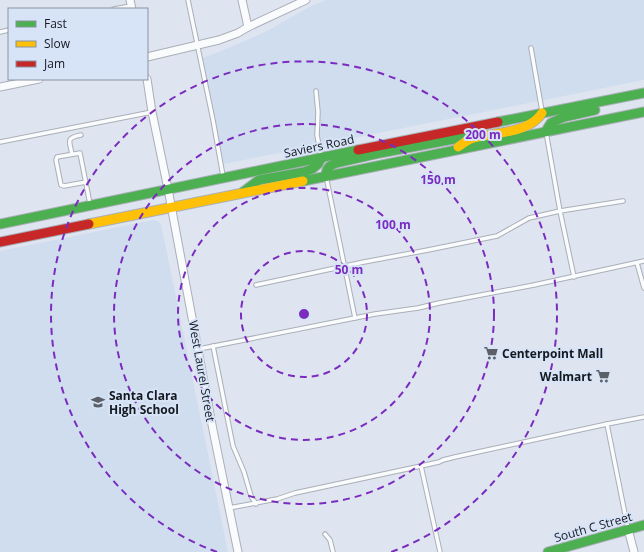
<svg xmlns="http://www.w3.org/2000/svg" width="644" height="552" viewBox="0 0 644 552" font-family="'Open Sans',sans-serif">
<rect width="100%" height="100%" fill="#dee5f0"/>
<g fill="#d0ddef">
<path d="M326 0H644V80L224 164 209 97 202 58 219 52 265 32 311 6Z"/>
<path d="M153 220 157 221 161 224 228 552H0V251Z"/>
</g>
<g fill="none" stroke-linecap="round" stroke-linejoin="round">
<defs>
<g id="lane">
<path d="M188 0 213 120 223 176"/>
<path d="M114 9 131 6"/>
<path d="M0 32 9 30"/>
<path d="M531 48 542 111"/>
<path d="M316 91 318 112 317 135 321 156"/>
<path d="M546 132 560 211 574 277"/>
<path d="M0 142 152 112"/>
<path d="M72 154C69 140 66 138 81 135"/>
<path d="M326 176 355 318"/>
<path d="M86 182 64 186 61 185 56 160 57 157 80 153 90 204"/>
<path d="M637 263 644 288"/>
<path d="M256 285 364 262 428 250 497 236 529 218 560 211 623 201"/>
<path d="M213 346 233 446 244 472 251 496 256 504"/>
<path d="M199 349 375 314 418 308 439 303 534 285 644 261"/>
<path d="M607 424 644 417"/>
<path d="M229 508 277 499 295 493 421 466"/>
<path d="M325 534 330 540 333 552"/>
<path d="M440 552 421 466 439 462 443 460 455 457 607 424 625 514 628 528"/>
</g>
<g id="street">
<path d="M130 0 132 9"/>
<path d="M242 0 248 27"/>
<path d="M147 57 219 40 238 33 248 27 306 0"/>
<path d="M147 79 152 112 168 189 213 430 238 552"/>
<path d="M0 87 39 79"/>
<path d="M628 529 634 552"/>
</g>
<g id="fast">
<path d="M498 122 644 93"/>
<path d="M546 131 551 123 564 117 595 110"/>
<path d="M326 176C326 168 329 166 336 163L380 153 454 139 466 130"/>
<path d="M303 181 644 112"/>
<path d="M243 192 259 180 304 172 312 169 318 164 322 157"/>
<path d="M0 224 358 150"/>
<path d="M548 552 644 525"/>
</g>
<g id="slow">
<path d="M458 147C463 144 468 139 474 138 496 132 528 134 542 113"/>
<path d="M89 224 303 181"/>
</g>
<g id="jam">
<path d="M358 150 498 122"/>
<path d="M0 242 89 224"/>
</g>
</defs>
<use href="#lane" stroke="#aaafb7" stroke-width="5.5"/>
<use href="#street" stroke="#aaafb7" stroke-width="9"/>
<use href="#fast" stroke="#aaafb7" stroke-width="11"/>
<use href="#slow" stroke="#aaafb7" stroke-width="11"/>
<use href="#jam" stroke="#aaafb7" stroke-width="11"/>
<use href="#lane" stroke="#fafbfd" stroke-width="3.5"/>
<use href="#street" stroke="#fafbfd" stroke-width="7"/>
<use href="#fast" stroke="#4caf50" stroke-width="9"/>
<use href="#slow" stroke="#ffc107" stroke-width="9"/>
<use href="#jam" stroke="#c62828" stroke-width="9"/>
</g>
<g fill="none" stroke="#7b2cbf" stroke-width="2" stroke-dasharray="7 5">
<circle cx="304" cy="314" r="63"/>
<circle cx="304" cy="314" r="126"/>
<circle cx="304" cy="314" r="190"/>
<path d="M217 552A253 253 0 1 1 391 552"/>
</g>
<defs>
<symbol id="supermarket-bare" viewBox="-9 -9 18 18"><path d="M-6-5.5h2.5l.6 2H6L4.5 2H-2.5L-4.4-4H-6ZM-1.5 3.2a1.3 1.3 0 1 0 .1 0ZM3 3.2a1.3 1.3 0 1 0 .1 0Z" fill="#5b6068" stroke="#d7e4f7" stroke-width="2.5" paint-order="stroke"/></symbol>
<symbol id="school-bare" viewBox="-9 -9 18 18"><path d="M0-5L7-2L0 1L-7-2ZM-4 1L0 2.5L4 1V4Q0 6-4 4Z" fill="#5b6068" stroke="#d7e4f7" stroke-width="2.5" paint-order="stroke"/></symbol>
</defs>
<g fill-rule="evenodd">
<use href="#supermarket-bare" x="481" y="343" width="20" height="20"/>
<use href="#supermarket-bare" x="593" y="366" width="20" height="20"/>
<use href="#school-bare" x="88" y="392" width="20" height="20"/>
</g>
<g text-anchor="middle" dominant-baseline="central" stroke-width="4" stroke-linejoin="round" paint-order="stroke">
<g font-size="12" fill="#14181f" stroke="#d7e4f7">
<text transform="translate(319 146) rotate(-12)">Saviers Road</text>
<text transform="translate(202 371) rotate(80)">West Laurel Street</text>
<text transform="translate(593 527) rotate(-16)">South C Street</text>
</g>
<g font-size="12" font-weight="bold" fill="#14181f" stroke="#d7e4f7" text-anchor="start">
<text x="502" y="353">Centerpoint Mall</text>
<text x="592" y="376" text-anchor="end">Walmart</text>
<text x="109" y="395">Santa Clara<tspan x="109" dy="14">High School</tspan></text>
</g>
</g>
<circle cx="304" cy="314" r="6" fill="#7b2cbf" stroke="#d7e4f7" stroke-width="2"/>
<g font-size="12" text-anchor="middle" font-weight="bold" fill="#7b2cbf" stroke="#d7e4f7" stroke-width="4" stroke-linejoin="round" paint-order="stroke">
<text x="483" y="139">200 m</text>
<text x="438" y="184">150 m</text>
<text x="393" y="229">100 m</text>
<text x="349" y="274">50 m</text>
</g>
<rect x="8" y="8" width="140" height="72" fill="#d7e4f7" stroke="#8992a1"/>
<rect x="16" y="21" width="20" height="6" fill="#4caf50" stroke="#8992a1"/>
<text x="44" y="28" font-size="12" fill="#14181f">Fast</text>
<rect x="16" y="41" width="20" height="6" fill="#ffc107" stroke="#8992a1"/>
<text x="44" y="48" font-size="12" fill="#14181f">Slow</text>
<rect x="16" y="61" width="20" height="6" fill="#c62828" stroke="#8992a1"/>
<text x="44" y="68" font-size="12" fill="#14181f">Jam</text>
</svg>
